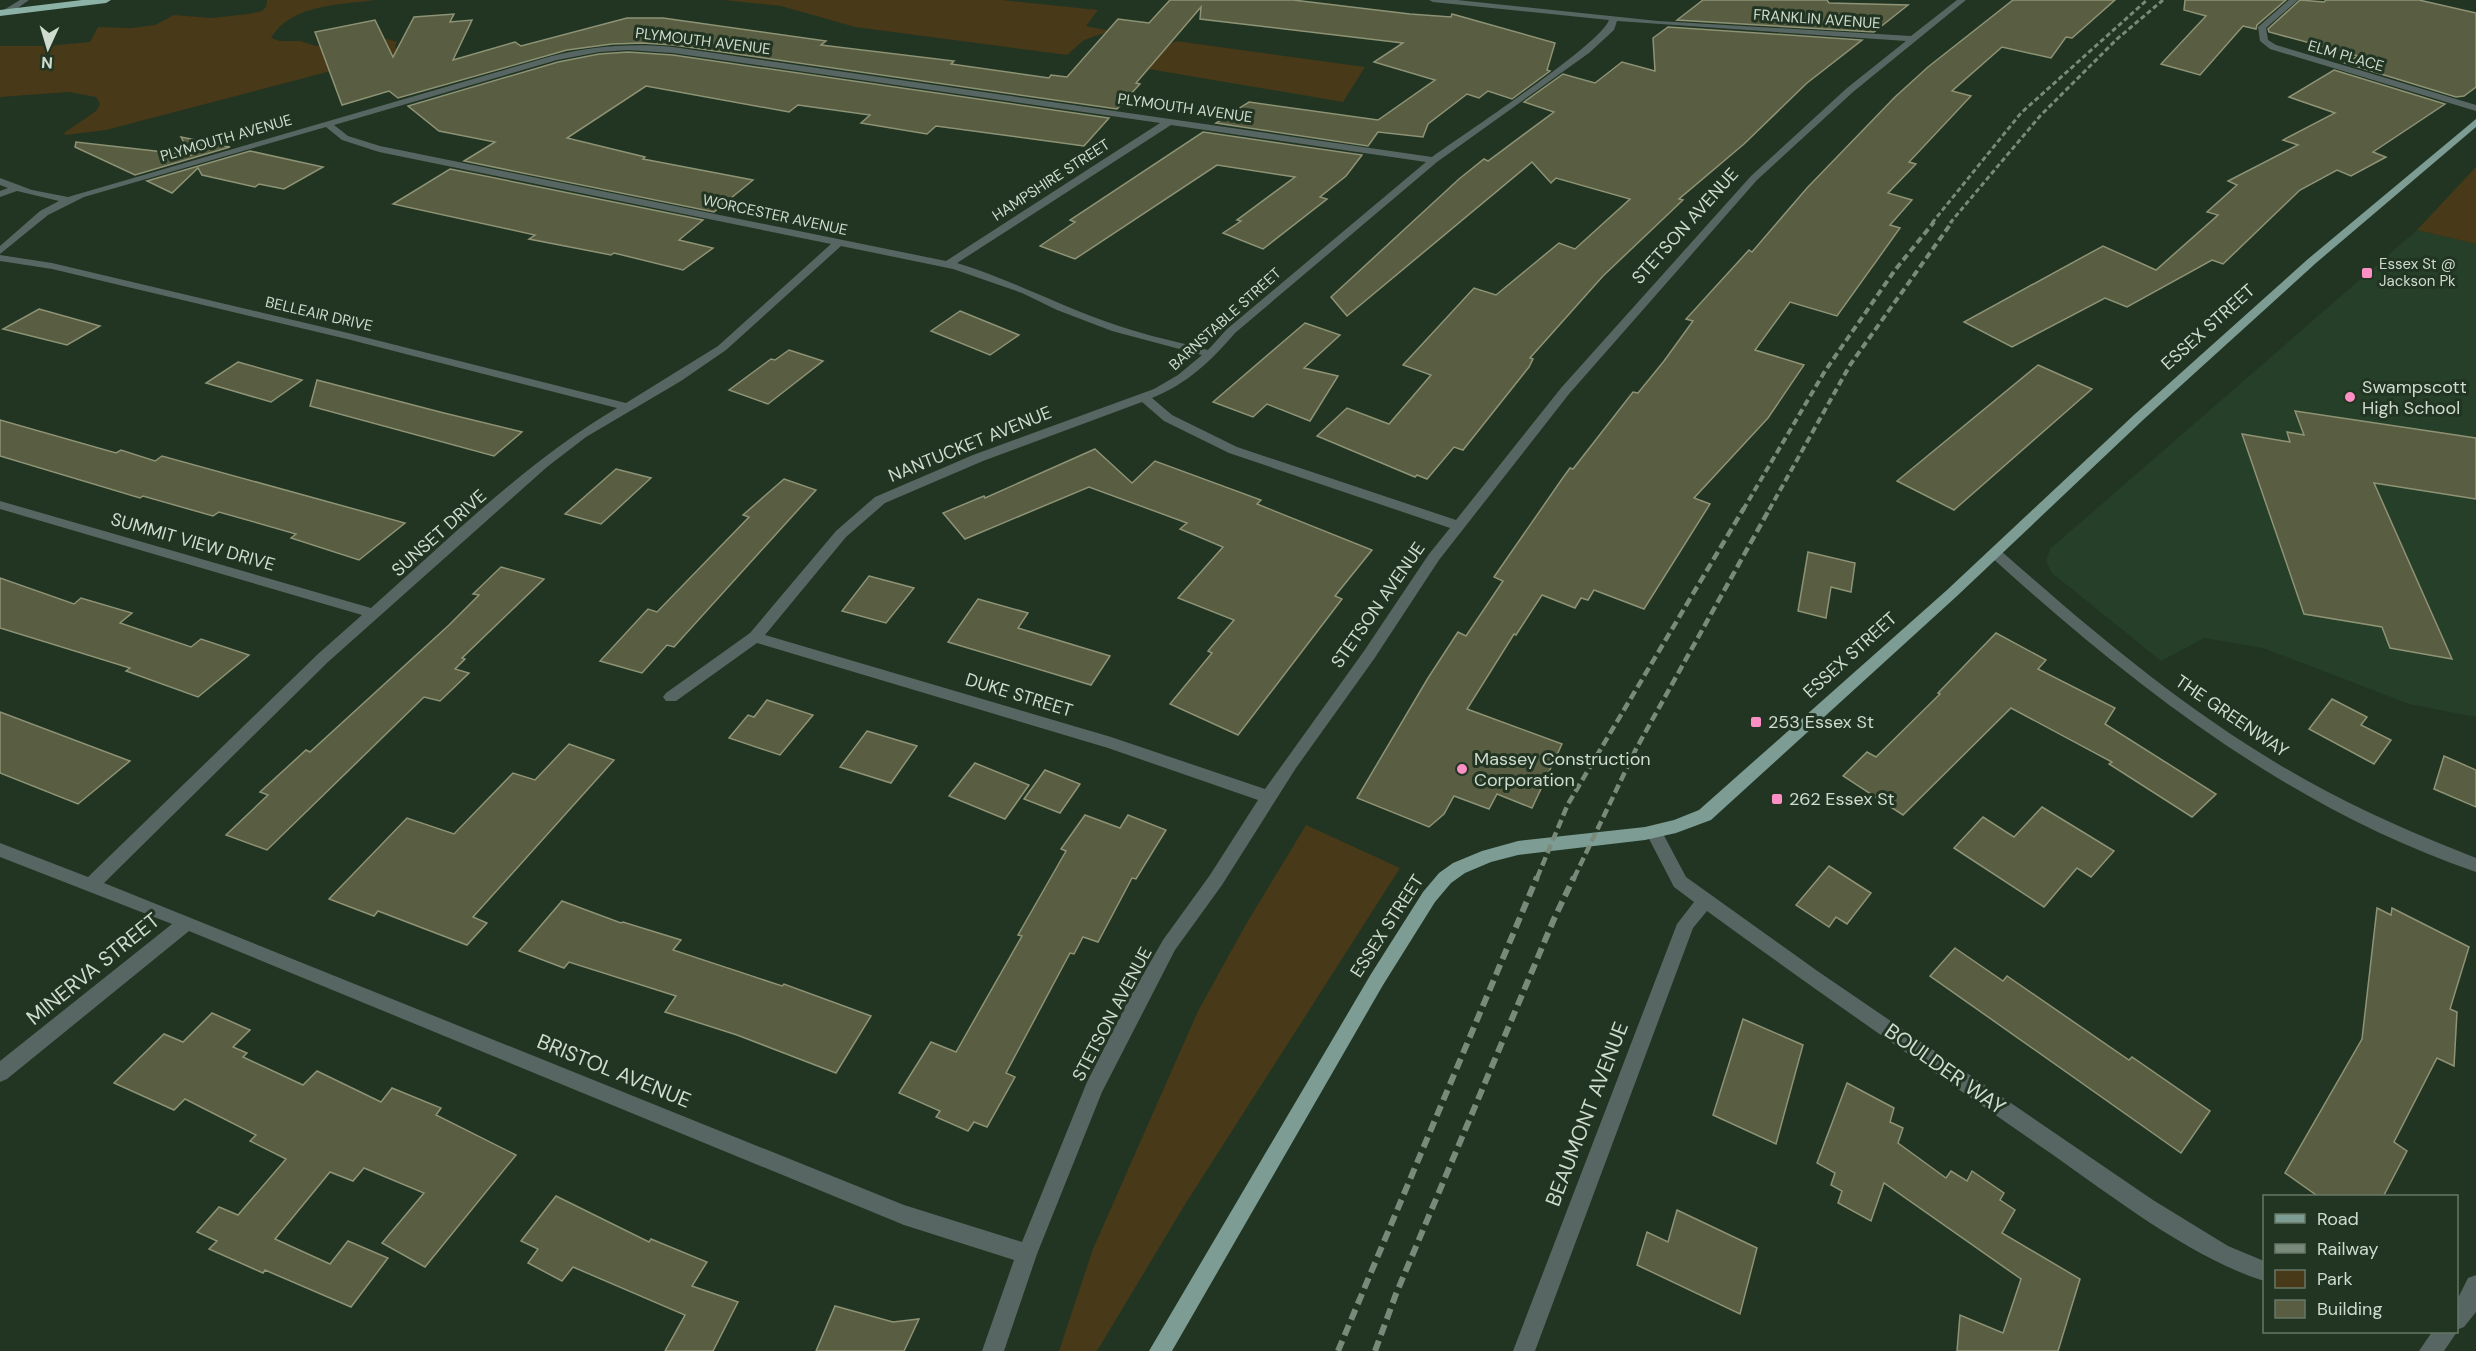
<svg xmlns="http://www.w3.org/2000/svg" width="2476" height="1351" viewBox="0 0 2476 1351" font-family="'DM Sans',sans-serif">
<rect width="100%" height="100%" fill="#213522"/>
<path fill="#263f28" d="M2417 230 2476 244V717L2409 704 2263 648 2204 638 2161 661 2052 573 2046 561 2050 549Z"/>
<g fill="#483918">
<path d="M267 0H374C340 5 291 4 271 38L280 41H300L316 46 387 39 397 42 395 47 398 50 407 51 106 130 65 135 64 133 96 111 100 104 96 97 69 92 0 97V46H47L90 42 98 27 131 28 155 25 174 15 212 18 248 14 262 11 266 7Z"/>
<path d="M723 0H1002L1098 10 1086 26 1110 31 1084 40 1067 55 855 27 781 6Z"/>
<path d="M1176 41 1365 67 1343 102 1131 66Z"/>
<path d="M2476 167V244L2417 230Z"/>
<path d="M1306 825 1400 868 1184 1206 1097 1351H1059L1093 1249 1198 1011 1245 926Z"/>
</g>
<g fill="#595d42" stroke="#8e9375" stroke-width="1.5">
<path d="M1170 0H1293L1410 14 1451 17 1452 14 1555 43 1547 70 1550 71 1512 99 1488 91 1479 98 1467 94 1428 124 1423 137 1378 132 1368 146 1216 123 1249 102 1378 120 1435 80 1374 62 1403 43 1200 19 1201 7 1136 83 1140 84 1117 109 673 45 642 43 612 44 567 50 398 98 389 91 342 105 315 32 375 20 393 57 414 17 454 14 450 22 472 20 453 60 515 42 521 46 627 18H663L826 41 821 45 954 61 951 64 1049 78 1051 75 1067 77 1118 19 1149 23Z"/>
<path d="M1703 0H1827L1829 3 1908 5 1874 32 1677 20Z"/>
<path d="M2013 0H2115L2072 38 2066 37 2051 58 2002 47 1952 91 1971 96 1909 162 1916 164 1888 193 1912 200 1890 225 1900 228 1837 316 1790 302 1755 350 1804 365 1768 418 1694 498 1710 504 1644 609 1594 590 1588 600 1581 598 1575 608 1542 595 1516 635 1514 634 1467 709 1562 744 1532 808 1497 794 1489 809 1454 796 1444 814 1429 827 1357 798 1428 678 1458 632 1466 636 1503 581 1494 577 1562 479 1570 468 1573 469 1633 392 1638 393 1664 361 1693 321 1686 319 1749 250 1752 252 1807 188 1895 97 1928 67Z"/>
<path d="M2185 0H2286L2257 25 2256 29 2243 26 2200 75 2161 64 2206 16 2184 10Z"/>
<path d="M2300 0 2324 2 2326 0H2419L2476 13V87L2464 96 2456 97 2345 63 2358 56 2269 32 2268 29Z"/>
<path d="M1668 27 1862 40 1807 83 1744 144 1679 199 1683 200 1603 276 1530 358 1533 359 1529 367 1463 450 1454 447 1427 479 1417 475 1415 477 1317 436 1347 408 1389 424 1431 375 1403 365 1474 288 1496 295 1559 243 1575 249 1630 199 1556 178 1551 183 1532 162 1347 316 1331 297 1459 179 1484 159 1488 161 1554 112 1524 102 1563 74 1595 83 1622 62 1655 71 1653 38Z"/>
<path d="M628 52 673 55 1109 118 1084 146 936 126 927 134 861 123 870 115 798 105 789 112 646 86 567 138 645 157 643 159 753 180 714 212 464 161 495 142 439 131 408 106 558 62 599 54Z"/>
<path d="M2334 70 2445 104 2373 152 2386 157 2351 176 2337 170 2300 190 2223 264 2212 260 2127 307 2105 298 2012 347 1964 322 2103 246 2156 270 2218 215 2207 212 2237 185 2228 181 2298 145 2283 140 2335 113 2289 97Z"/>
<path d="M1203 132 1362 155 1346 176 1320 197 1327 199 1263 249 1223 233 1241 221 1237 220 1295 177 1217 165 1075 259 1040 246 1075 222 1070 220Z"/>
<path d="M181 137 230 147 135 175 75 147 76 142 191 155Z"/>
<path d="M250 151 323 167 284 189 259 184 255 187 202 175 198 168 172 193 147 181Z"/>
<path d="M450 169 703 220 679 240 713 248 683 270 614 253 611 255 529 239 535 235 393 204Z"/>
<path d="M39 309 100 326 67 345 3 329Z"/>
<path d="M960 311 1019 335 990 355 931 331Z"/>
<path d="M1305 323 1340 335 1304 368 1338 376 1310 421 1267 404 1253 417 1213 402Z"/>
<path d="M789 350 823 361 768 404 729 390 771 359 775 360Z"/>
<path d="M238 362 302 380 271 402 206 383Z"/>
<path d="M2038 365 2092 389 1954 510 1897 481Z"/>
<path d="M317 380 444 413 522 432 494 456 310 406Z"/>
<path d="M2295 411 2476 438V499L2374 483 2452 659 2390 648 2382 627 2304 614 2242 434 2290 442 2287 432 2304 435Z"/>
<path d="M0 420 116 453 121 450 155 461 162 456 405 523 359 560 291 538 296 534 219 512 213 516 143 496 140 498 0 456Z"/>
<path d="M1095 449 1132 483 1155 461 1261 500 1257 504 1372 550 1335 596 1342 599 1238 735 1170 704 1212 653 1208 651 1234 620 1178 598 1223 547 1180 529 1187 523 1089 487 965 539 943 513 984 496 985 498Z"/>
<path d="M616 469 651 478 601 524 565 514Z"/>
<path d="M784 479 816 490 674 647 667 645 642 673 600 661 648 609 657 612 749 517 743 515Z"/>
<path d="M1808 552 1855 563 1851 592 1831 587 1826 618 1798 611Z"/>
<path d="M501 567 544 579 462 658 465 659 455 669 469 673 440 701 424 697 267 850 226 835 268 795 260 792 306 750 310 752 449 625 479 595 473 594Z"/>
<path d="M869 576 914 588 886 623 842 611Z"/>
<path d="M0 578 74 604 81 598 132 613 120 623 191 647 201 639 249 655 198 697 126 671 130 668 0 628Z"/>
<path d="M978 599 1028 613 1018 628 1110 656 1091 685 948 642Z"/>
<path d="M1996 633 2046 660 2038 669 2115 708 2105 724 2216 794 2192 817 2109 764 2112 762 2011 708 1903 815 1843 776 1867 752 1876 757 1940 694 1938 693Z"/>
<path d="M2332 699 2367 717 2361 725 2391 740 2374 764 2309 729Z"/>
<path d="M767 700 813 715 780 755 729 738 748 715 754 717Z"/>
<path d="M0 712 130 761 78 804 0 773Z"/>
<path d="M867 731 917 746 891 783 840 767Z"/>
<path d="M569 744 614 760 473 917 487 923 467 945 378 911 374 916 329 899 407 818 454 834 513 773 535 780Z"/>
<path d="M2444 756 2476 770V807L2434 789Z"/>
<path d="M975 763 1029 785 1005 819 949 796Z"/>
<path d="M1045 770 1080 784 1060 813 1024 799Z"/>
<path d="M2042 807 2114 851 2091 877 2077 868 2044 907 1954 848 1983 817 2014 837Z"/>
<path d="M1085 815 1120 828 1128 815 1166 830 1136 879 1132 878 1098 942 1083 937 1074 954 1070 953 1006 1073 1015 1077 987 1127 974 1122 968 1131 936 1117 940 1111 899 1093 931 1042 956 1052 1022 936 1018 935 1066 851 1061 849Z"/>
<path d="M1829 866 1871 893 1847 924 1836 917 1829 927 1796 905Z"/>
<path d="M562 901 621 923 623 922 681 940 673 950 782 986 784 984 871 1016 836 1073 737 1035 665 1012 676 996 569 962 564 968 519 951Z"/>
<path d="M2377 908 2391 915 2392 908 2469 947 2450 1009 2457 1012 2454 1066 2437 1058 2394 1142 2407 1151 2383 1197H2319L2285 1173 2362 1039Z"/>
<path d="M1955 948 2003 981 2007 976 2129 1060 2132 1057 2210 1111 2181 1153 1930 976Z"/>
<path d="M212 1013 250 1030 233 1047 247 1053 243 1057 303 1085 317 1071 381 1102 392 1088 441 1108 436 1115 516 1155 425 1267 382 1243 424 1193 364 1168 353 1181 330 1172 275 1239 330 1264 348 1241 388 1258 351 1307 265 1270 263 1273 209 1249 217 1241 197 1232 219 1207 238 1215 286 1159 250 1141 256 1135 185 1099 174 1110 114 1083 164 1034 183 1042Z"/>
<path d="M1743 1019 1803 1045 1776 1144 1713 1115Z"/>
<path d="M1847 1083 1894 1108 1890 1122 1903 1128 1898 1143 1946 1178 1951 1171 1967 1181 1972 1171 2004 1193 2000 1200 2015 1210 2002 1233 2080 1279 2058 1351H1957L1960 1315 2003 1333 2021 1279 1884 1183 1871 1221 1838 1203 1842 1191 1831 1185 1835 1173 1817 1163Z"/>
<path d="M556 1196 649 1242 651 1239 707 1262 692 1286 738 1302 713 1351H665L685 1315 573 1267 562 1281 528 1263 538 1249 521 1241Z"/>
<path d="M1677 1210 1757 1248 1740 1314 1637 1265 1647 1232 1668 1242Z"/>
<path d="M835 1306 893 1322 919 1319 904 1351H816Z"/>
</g>
<g fill="none" stroke-linecap="round" stroke-linejoin="round">
<g fill="#576662" fill-rule="evenodd">
<path d="M20 0H29L8 15H2V11Z"/>
<path d="M1429 0H1457L1658 21 1911 36 1957 0H1966L1853 92 1757 180 1569 394 1439 560 1374 659 1296 768 1222 885 1175 950 1102 1092 1037 1254 1004 1351H982L1014 1260 904 1225 189 931 7 1079 0 1082V1061L172 924 0 857V843L88 877 318 654 362 615 0 509V501L371 608C450 538 526 462 617 408L347 339 52 269 0 261V255L52 263 348 333 626 403 718 346 831 244 379 152 342 140 326 127 84 197 48 215 0 254V246L40 211 59 201 17 191 0 197V191L8 188 0 185V178L32 190 68 197 552 56C592 46 632 43 673 47L1432 157C1461 136 1601 44 1609 20L1433 2ZM1617 21 1906 41 1847 88 1751 176 1561 388 1456 520 1237 447 1172 415 1152 398C1187 384 1211 361 1235 333L1437 162 1589 53 1614 30ZM628 50 673 53 1160 123 946 261 380 146 348 136 334 125 557 60 599 52ZM1171 125 1426 162 1227 329 1208 350C1179 342 1148 336 1119 326 1064 308 1013 280 957 263ZM841 246 953 269 1022 293 1057 310 1112 331 1202 355 1178 375 1154 389 973 455 875 497 836 531 750 633 666 693 663 697 666 701H676L757 643 1108 748 1258 800 1210 875 1163 940 1128 1001 1087 1082 1022 1242 904 1205 104 883 328 662 547 467 586 437 681 381 726 350ZM1142 402 1164 421 1229 453 1450 528 1429 554 1364 651 1265 789 1111 737 765 635 846 537 885 503 983 461Z"/>
<path d="M2289 0H2298L2266 28 2268 40 2276 45 2476 105V111L2270 49 2260 41 2258 27Z"/>
<path d="M1995 548 2000 550C2095 634 2194 718 2306 780 2361 811 2418 835 2476 858V872C2289 808 2135 687 1990 556L1988 553 1990 550Z"/>
<path d="M1654 826 1660 828 1686 877 1816 970 2153 1200 2228 1246 2264 1261V1281C2188 1257 2107 1192 2040 1146 1929 1069 1817 991 1707 911L1693 928 1535 1351H1513L1677 924 1694 902 1674 887 1646 833 1648 828Z"/>
<path d="M2476 1275V1312L2464 1327 2456 1330V1302L2468 1278Z"/>
<path d="M2456 1331 2457 1332 2444 1351H2419L2432 1332Z"/>
</g>
<path fill="#7d9c94" fill-rule="evenodd" d="M2476 119V127L2316 263 2143 420 1957 596 1711 820 1676 833 1645 840 1518 855 1491 862 1465 873 1451 883 1435 902 1383 985 1172 1351H1149L1371 974 1423 892 1439 873 1453 863 1482 851 1518 841 1645 827 1674 820 1699 810 1947 590 2135 414 2308 259Z"/>
<path fill="#8cb1a7" fill-rule="evenodd" d="M82 0H111L106 3 0 16V10Z"/>
<g stroke="#7a8a7a" stroke-width="3" stroke-dasharray="5 3" stroke-linecap="butt">
<path d="M1932 223 2021 113 2147 0"/>
<path d="M1950 223 2040 116 2117 39 2163 0"/>
</g>
<g stroke="#7a8a7a" stroke-width="4" stroke-dasharray="7 4" stroke-linecap="butt">
<path d="M1743 510 1825 371 1895 270 1934 222"/>
<path d="M1769 510 1850 365 1952 222"/>
</g>
<g stroke="#7a8a7a" stroke-width="4.5" stroke-dasharray="9 4.5" stroke-linecap="butt">
<path d="M1537 878 1568 804 1744 508"/>
<path d="M1574 878 1636 749 1770 508"/>
</g>
<g stroke="#7a8a7a" stroke-width="6" stroke-dasharray="11 6" stroke-linecap="butt">
<path d="M1338 1351 1537 877"/>
<path d="M1375 1351 1396 1294 1554 919 1574 877"/>
</g>
</g>
<g fill="#fc8fc3" stroke="#213522" stroke-width="2">
<rect x="2361" y="267" width="12" height="12" rx="3"/>
<circle cx="2350" cy="397" r="6"/>
<rect x="1750" y="716" width="12" height="12" rx="3"/>
<circle cx="1462" cy="769" r="6"/>
<rect x="1771" y="793" width="12" height="12" rx="3"/>
</g>
<g text-anchor="middle" dominant-baseline="central" stroke-width="6" stroke-linejoin="round" paint-order="stroke">
<g font-size="15" fill="#cfdbcf" stroke="#213522">
<text transform="translate(1817 19) rotate(4)">FRANKLIN AVENUE</text>
<text transform="translate(703 41) rotate(7)">PLYMOUTH AVENUE</text>
<text transform="translate(2346 56) rotate(16)">ELM PLACE</text>
<text transform="translate(1185 108) rotate(8)">PLYMOUTH AVENUE</text>
<text transform="translate(226 138) rotate(-16)">PLYMOUTH AVENUE</text>
<text transform="translate(1051 180) rotate(-33)">HAMPSHIRE STREET</text>
<text transform="translate(775 215) rotate(12)">WORCESTER AVENUE</text>
<text transform="translate(319 314) rotate(13)">BELLEAIR DRIVE</text>
<text transform="translate(1225 319) rotate(-42)">BARNSTABLE STREET</text>
</g>
<g font-size="15" fill="#cfdbcf" stroke="#213522" text-anchor="start">
<text x="2379" y="264">Essex St @<tspan x="2379" dy="17">Jackson Pk</tspan></text>
</g>
<g font-size="18" fill="#cfdbcf" stroke="#213522">
<text transform="translate(1685 226) rotate(-48)">STETSON AVENUE</text>
<text transform="translate(2208 327) rotate(-42)">ESSEX STREET</text>
<text transform="translate(970 444) rotate(-22)">NANTUCKET AVENUE</text>
<text transform="translate(439 533) rotate(-42)">SUNSET DRIVE</text>
<text transform="translate(193 542) rotate(16)">SUMMIT VIEW DRIVE</text>
<text transform="translate(1378 605) rotate(-55)">STETSON AVENUE</text>
<text transform="translate(1850 655) rotate(-42)">ESSEX STREET</text>
<text transform="translate(1019 695) rotate(17)">DUKE STREET</text>
<text transform="translate(2232 716) rotate(34)">THE GREENWAY</text>
<text transform="translate(1387 926) rotate(-57)">ESSEX STREET</text>
<text transform="translate(1112 1014) rotate(-62)">STETSON AVENUE</text>
</g>
<g font-size="18" fill="#cfdbcf" stroke="#213522" text-anchor="start">
<text x="2362" y="387">Swampscott<tspan x="2362" dy="21">High School</tspan></text>
<text x="1768" y="722">253 Essex St</text>
<text x="1474" y="759">Massey Construction<tspan x="1474" dy="21">Corporation</tspan></text>
<text x="1789" y="799">262 Essex St</text>
</g>
<g font-size="21" fill="#cfdbcf" stroke="#213522">
<text transform="translate(93 969) rotate(-39)">MINERVA STREET</text>
<text transform="translate(1945 1069) rotate(35)">BOULDER WAY</text>
<text transform="translate(614 1071) rotate(22)">BRISTOL AVENUE</text>
<text transform="translate(1587 1114) rotate(-69)">BEAUMONT AVENUE</text>
</g>
</g>
<rect x="2263" y="1195" width="195" height="138" fill="#213522" stroke="#677767" stroke-width="1.5"/>
<rect x="2275" y="1214" width="30" height="9" fill="#7d9c94" stroke="#677767" stroke-width="1.5"/>
<text x="2317" y="1225" font-size="18" fill="#cfdbcf">Road</text>
<rect x="2275" y="1244" width="30" height="9" fill="#7a8a7a" stroke="#677767" stroke-width="1.5"/>
<text x="2317" y="1255" font-size="18" fill="#cfdbcf">Railway</text>
<rect x="2275" y="1270" width="30" height="18" fill="#483918" stroke="#677767" stroke-width="1.5"/>
<text x="2317" y="1285" font-size="18" fill="#cfdbcf">Park</text>
<rect x="2275" y="1300" width="30" height="18" fill="#595d42" stroke="#677767" stroke-width="1.5"/>
<text x="2317" y="1315" font-size="18" fill="#cfdbcf">Building</text>
<g transform="translate(48 48) rotate(184)" stroke="#213522" stroke-width="4.5" paint-order="stroke">
<path d="M0-4.5L10 22L0 15L-10 22Z" fill="#cfdbcf"/>
<text y="-9" font-size="16" font-weight="bold" text-anchor="middle" fill="#cfdbcf">N</text>
</g>
</svg>
